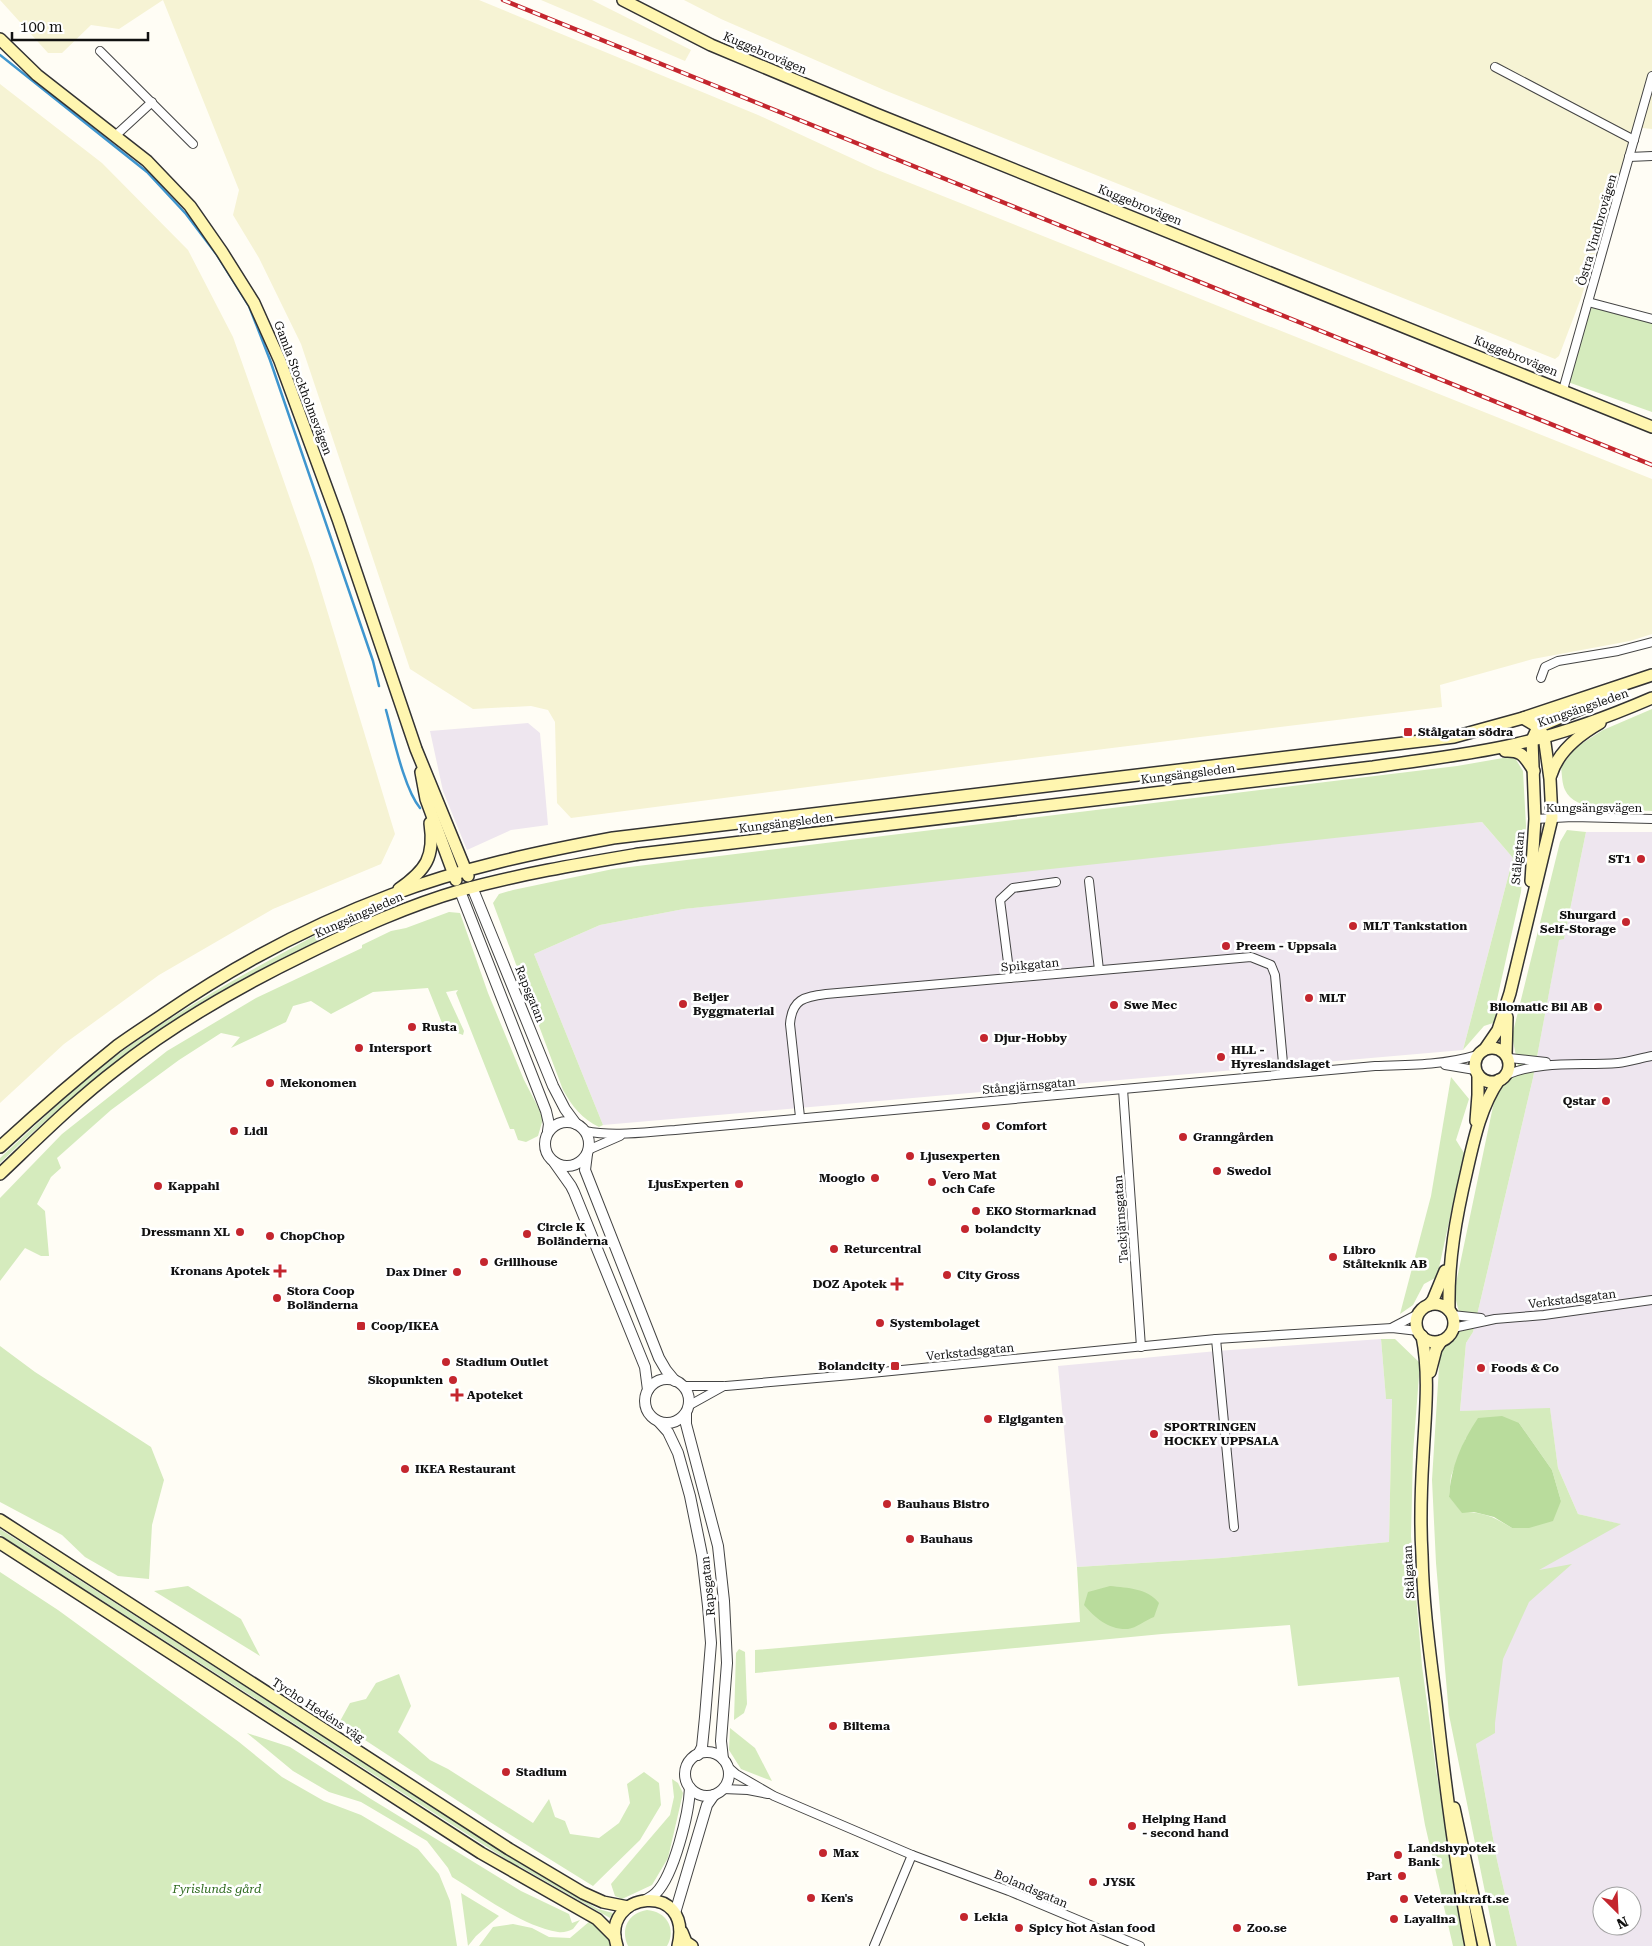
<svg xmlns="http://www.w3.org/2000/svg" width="1652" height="1946" viewBox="0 0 1652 1946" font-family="'Roboto Serif',serif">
<rect width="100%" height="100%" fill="#fffdf5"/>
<g fill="#eee6ef" fill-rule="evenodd">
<path d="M528 723 540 733 548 825 511 830 467 850 443 791 430 731Z"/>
<path d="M1482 822 1513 858 1463 1050 603 1125 534 954 600 925 684 909 1091 860Z"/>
<path d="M1586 832H1652V1946H1517L1497 1860 1476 1744 1458 1587 1620 1524 1578 1514 1558 1468 1550 1409 1460 1411 1466 1343 1473 1332 1533 1078 1559 939H1564ZM1602 1896H1632V1926H1602Z"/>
<path d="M1381 1339 1386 1398 1392 1399 1389 1542 1222 1558 1077 1567 1058 1366 1217 1351Z"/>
</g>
<g fill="#f6f3d4">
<path d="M0 0H479L758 115 875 169 1652 479V634L1630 641 1533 659 1440 685 1442 707 999 762 571 818 557 803 555 722 548 710 531 706 473 709 410 669 301 344 259 258 233 215 239 190 163 0 119 29 91 25 62 53H48Z"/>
<path d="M541 0H592L691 50 685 61Z"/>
<path d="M684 0H1652V129L1634 127 1581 298 1559 356 1555 359 884 90 721 19Z"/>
<path d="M0 84 102 163 188 250 233 337 313 564 395 834 381 864 273 909 159 975 64 1044 0 1103Z"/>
</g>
<g fill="#d5ebbd" fill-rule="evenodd">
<path d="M1588 302 1652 322V412L1565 381Z"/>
<path d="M1652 709V811C1629 810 1577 815 1565 790 1562 784 1562 774 1561 767L1575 748 1603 730Z"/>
<path d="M1503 758H1515L1523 771 1526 826 1521 892 1496 1004V1022L1484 1026 1463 1050 1513 858 1482 822 684 909 600 925 534 954 603 1125 599 1127C582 1119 572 1106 563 1090L493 903 499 894 513 890 613 869 1457 766Z"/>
<path d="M1567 830 1586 832 1564 939 1559 940 1533 1078 1473 1332 1466 1343 1460 1411 1550 1408 1558 1468 1578 1514 1621 1524 1539 1570 1572 1564 1529 1602 1503 1659 1495 1723V1733L1476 1744 1497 1860 1517 1946H1496L1449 1715 1436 1563 1432 1480 1440 1351 1463 1327 1454 1293 1496 1092 1519 1071 1512 1036 1560 842ZM1519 1423 1552 1470 1561 1501 1512 1528C1494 1517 1484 1512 1462 1512L1449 1497 1451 1476 1466 1438Z"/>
<path d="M449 912 460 913 488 993 524 1080 538 1107 543 1119 538 1136 526 1142 518 1140 514 1129H510L456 993 458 990 446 992 464 1031 463 1035 444 1028 428 988 373 992 331 1014 311 1001 293 1006 286 1022 231 1048 240 1037 221 1033 179 1060 111 1110 57 1158 61 1168 51 1177 37 1204 45 1211 49 1256H41L25 1248 0 1281V1198L62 1134 167 1051 256 998 362 948V945L391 931 406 928Z"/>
<path d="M316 935 318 941C264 968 210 996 160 1030 102 1069 51 1115 0 1163V1158C30 1131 59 1102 90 1076 159 1020 238 977 316 935Z"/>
<path d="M1451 1077 1469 1099 1456 1140 1464 1153 1437 1277 1424 1284 1413 1305 1400 1314 1431 1196Z"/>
<path d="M1381 1339H1395L1420 1363 1413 1453 1411 1536 1422 1666 1436 1770 1466 1946H1453L1425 1825 1399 1677 1298 1686 1290 1625 1162 1634 755 1673V1650L1080 1622 1077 1567 1222 1558 1389 1542 1392 1399H1386Z"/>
<path d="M0 1346 35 1372 151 1447 164 1480 152 1525 149 1579 118 1576 85 1557 62 1535 0 1502Z"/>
<path d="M0 1529 521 1864 598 1909 613 1913 610 1918 519 1866 518 1867 0 1535Z"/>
<path d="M0 1572 58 1610 239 1742 282 1777 324 1801 361 1815 418 1849 439 1874 450 1901 457 1946H0Z"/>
<path d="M188 1586 241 1619 260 1656 154 1591Z"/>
<path d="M739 1649 745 1652 747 1704 744 1713 734 1720 736 1653Z"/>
<path d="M399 1674 411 1706 398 1732 430 1760 448 1769 533 1823 549 1799 555 1817 565 1821 570 1834 599 1838 619 1823 630 1803 627 1784 644 1772 659 1783 661 1805 640 1840 593 1886 490 1822 339 1723 350 1703 366 1699 376 1683Z"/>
<path d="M730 1728 755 1748 772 1781 741 1769 729 1750Z"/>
<path d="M247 1733 290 1747 371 1799 521 1891 569 1914 572 1923 580 1920 573 1929C569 1931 563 1933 558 1932 520 1925 485 1897 452 1877L448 1868 427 1841 361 1802 329 1792 293 1771Z"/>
<path d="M672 1779 678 1783 683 1793 668 1858 652 1885 622 1899 615 1896 611 1884 670 1815 674 1797Z"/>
<path d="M461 1893 499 1916 476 1936 468 1946Z"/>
<path d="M647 1910C666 1911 677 1929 667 1946H628C620 1929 628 1913 647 1910Z"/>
<path d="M590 1921C601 1926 608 1934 611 1946H479L493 1927 513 1924 532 1928 549 1937 570 1938Z"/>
</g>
<g fill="#b9dc9c">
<path d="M1502 1416 1519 1423 1552 1470 1561 1501 1553 1521 1529 1528H1512L1494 1517 1474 1512 1462 1513 1449 1497C1451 1466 1461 1444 1478 1418Z"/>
<path d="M1110 1586C1128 1588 1147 1588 1159 1603L1154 1617C1146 1620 1136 1628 1128 1629 1109 1630 1095 1618 1084 1605L1088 1592Z"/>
</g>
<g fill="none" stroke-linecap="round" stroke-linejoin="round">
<g stroke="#3f96cf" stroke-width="2.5">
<path d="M0 55 147 172 186 214 217 255 249 306 270 360 373 661 379 686"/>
<path d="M386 710C393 735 404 789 420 808"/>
</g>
<defs>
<g id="minor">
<path d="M100 51 193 144"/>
<path d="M1495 67 1634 140"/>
<path d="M115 136 152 102"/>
<path d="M1629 157 1652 156"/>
<path d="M1588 302 1652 319"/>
<path d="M1563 390 1652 76"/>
<path d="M1541 678 1545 667 1558 661 1618 651 1652 642"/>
<path d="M1535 819 1573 817 1652 819"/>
<path d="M1089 881 1099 970"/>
<path d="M1010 978 1000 900 1013 888 1056 882"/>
<path d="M1509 1058 1546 1062"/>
<path d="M1445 1065 1475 1070"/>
<path d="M1506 1075C1542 1060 1580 1066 1618 1063 1629 1062 1641 1058 1652 1056"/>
<path d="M1123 1089 1141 1347"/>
<path d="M800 1117 790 1024C792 999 804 997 826 994L1251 957 1271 965 1275 975 1284 1074"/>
<path d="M585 1131C614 1137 645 1132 675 1130L1375 1066C1409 1065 1444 1065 1477 1055"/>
<path d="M588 1150 620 1136"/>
<path d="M1452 1315 1481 1318"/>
<path d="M1393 1327 1418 1314"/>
<path d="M1453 1328 1495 1319 1544 1315 1652 1300"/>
<path d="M1216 1339 1234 1527"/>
<path d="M683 1386H726L851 1375 1216 1339 1392 1328 1418 1331"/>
<path d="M688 1406 724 1386"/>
<path d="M727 1766 736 1774 774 1796 912 1855 1009 1891 1140 1946"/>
<path d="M723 1789 748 1790 768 1794"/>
<path d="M874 1946 912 1855"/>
</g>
<g id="tertiary">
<path d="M472 887 553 1086 565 1109 576 1124"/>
<path d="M460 891 546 1111 549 1124 548 1131"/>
<circle cx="567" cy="1144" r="22"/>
<path d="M587 1154 585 1170 659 1358 666 1370 675 1381"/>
<path d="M554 1162 571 1186 574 1192 645 1367 648 1390"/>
<circle cx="667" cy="1401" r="22"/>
<path d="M686 1413V1424L718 1546 724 1601 727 1663 721 1741 723 1759"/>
<path d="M659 1422 668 1432 678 1453 690 1496 702 1555 708 1606 711 1643 705 1717 702 1747 698 1755"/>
<circle cx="707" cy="1774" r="22"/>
<path d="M646 1900C649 1898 653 1896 656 1893 674 1875 689 1813 690 1788"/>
<path d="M675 1913 707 1805 714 1795"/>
</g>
<g id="secondary">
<path d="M623 0 711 45 876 114 1652 427"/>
<path d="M0 39 37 75 147 161 190 206 222 252 254 303 280 361 338 519 416 749 468 876"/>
<path d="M1505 751C1523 750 1525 758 1534 771"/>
<path d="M421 772 426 799 456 880"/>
<path d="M1551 775C1558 751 1579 735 1600 723"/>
<path d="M1531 881 1535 819 1532 740 1538 727 1606 698"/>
<path d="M399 889C426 870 435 857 430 823"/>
<circle cx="1492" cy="1065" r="17"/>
<path d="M1485 1049 1498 1030 1510 993 1552 818 1550 779 1544 736 1538 727 1523 718"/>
<path d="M1506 1055 1507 1017"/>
<path d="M1476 1121 1478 1095V1075"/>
<path d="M0 1147C38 1112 77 1078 117 1046 132 1035 148 1025 164 1014 234 966 311 925 391 895 462 868 538 852 613 838L1454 737 1523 718 1652 675"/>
<path d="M0 1174C38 1138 76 1100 118 1068 176 1022 242 985 308 953 359 928 407 906 462 890 520 874 580 864 639 854L1373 767C1420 760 1469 755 1516 744 1562 734 1608 717 1652 698"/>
<circle cx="1435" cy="1323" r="19"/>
<path d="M1429 1305 1433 1300 1445 1271"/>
<path d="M1449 1310C1448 1260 1456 1217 1467 1170 1474 1139 1481 1106 1499 1080"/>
<path d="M1422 1336C1430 1376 1425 1416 1423 1457 1421 1490 1420 1523 1422 1555 1423 1605 1430 1654 1436 1702 1445 1784 1455 1865 1471 1946"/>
<path d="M1430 1372 1436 1349 1441 1341"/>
<path d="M0 1520 509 1849 583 1893 603 1902 628 1907"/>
<path d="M0 1543 481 1853 597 1919 615 1937"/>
<path d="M1454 1808 1484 1946"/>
<path d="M682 1932 686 1942 692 1946"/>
<path d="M617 1946C599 1891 694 1880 678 1946"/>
</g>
</defs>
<use href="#minor" stroke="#444" stroke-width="10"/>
<use href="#tertiary" stroke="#444" stroke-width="12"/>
<use href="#secondary" stroke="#333" stroke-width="14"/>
<use href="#minor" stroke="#fff" stroke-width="8"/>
<use href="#tertiary" stroke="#fff" stroke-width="10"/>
<use href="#secondary" stroke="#fff6b0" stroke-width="11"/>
<defs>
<path id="rail" d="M503 0 1652 465"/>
</defs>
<use href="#rail" stroke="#c4262e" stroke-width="4.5"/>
<use href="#rail" stroke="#fff" stroke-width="2.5" stroke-dasharray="8" stroke-linecap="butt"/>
</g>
<g fill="#c4262e" stroke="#fff" stroke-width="2">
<rect x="1403" y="727" width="10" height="10" rx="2.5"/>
<circle cx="1641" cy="859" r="5"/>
<circle cx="1626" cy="922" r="5"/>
<circle cx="1353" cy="926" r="5"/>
<circle cx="1226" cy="946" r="5"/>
<circle cx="1309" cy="998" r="5"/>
<circle cx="683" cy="1004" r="5"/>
<circle cx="1114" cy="1005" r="5"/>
<circle cx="1598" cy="1007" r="5"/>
<circle cx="412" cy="1027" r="5"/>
<circle cx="984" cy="1038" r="5"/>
<circle cx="359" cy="1048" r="5"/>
<circle cx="1221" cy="1057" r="5"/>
<circle cx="270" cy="1083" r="5"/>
<circle cx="1606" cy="1101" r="5"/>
<circle cx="986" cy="1126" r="5"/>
<circle cx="234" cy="1131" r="5"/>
<circle cx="1183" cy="1137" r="5"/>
<circle cx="910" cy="1156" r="5"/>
<circle cx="1217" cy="1171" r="5"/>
<circle cx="875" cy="1178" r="5"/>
<circle cx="932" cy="1182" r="5"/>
<circle cx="739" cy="1184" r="5"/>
<circle cx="158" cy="1186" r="5"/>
<circle cx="976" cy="1211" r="5"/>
<circle cx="965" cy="1229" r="5"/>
<circle cx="240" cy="1232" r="5"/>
<circle cx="527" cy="1234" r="5"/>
<circle cx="270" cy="1236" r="5"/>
<circle cx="834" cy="1249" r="5"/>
<circle cx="1333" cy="1257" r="5"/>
<circle cx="484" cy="1262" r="5"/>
<path d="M277.5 1263.5h5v5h5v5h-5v5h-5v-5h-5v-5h5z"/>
<circle cx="457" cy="1272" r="5"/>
<circle cx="947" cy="1275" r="5"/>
<path d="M894.5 1276.5h5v5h5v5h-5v5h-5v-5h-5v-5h5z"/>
<circle cx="277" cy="1298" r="5"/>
<circle cx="880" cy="1323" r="5"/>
<rect x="356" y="1321" width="10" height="10" rx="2.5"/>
<circle cx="446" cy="1362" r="5"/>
<rect x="890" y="1361" width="10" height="10" rx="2.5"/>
<circle cx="1481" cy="1368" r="5"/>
<circle cx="453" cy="1380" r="5"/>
<path d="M454.5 1387.5h5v5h5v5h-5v5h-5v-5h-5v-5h5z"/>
<circle cx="988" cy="1419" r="5"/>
<circle cx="1154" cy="1434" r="5"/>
<circle cx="405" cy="1469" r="5"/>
<circle cx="887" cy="1504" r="5"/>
<circle cx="910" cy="1539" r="5"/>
<circle cx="833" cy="1726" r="5"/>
<circle cx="506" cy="1772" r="5"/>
<circle cx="1132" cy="1826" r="5"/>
<circle cx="823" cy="1853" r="5"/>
<circle cx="1398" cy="1855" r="5"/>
<circle cx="1402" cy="1876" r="5"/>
<circle cx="1093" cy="1882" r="5"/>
<circle cx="811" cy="1898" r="5"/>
<circle cx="1404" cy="1899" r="5"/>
<circle cx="964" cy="1917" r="5"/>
<circle cx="1394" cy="1919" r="5"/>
<circle cx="1019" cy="1928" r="5"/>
<circle cx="1237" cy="1928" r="5"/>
</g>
<g text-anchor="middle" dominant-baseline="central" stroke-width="5" stroke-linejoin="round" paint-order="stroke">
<g font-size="12" fill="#111" stroke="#fff">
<text transform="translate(765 53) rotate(23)">Kuggebrovägen</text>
<text transform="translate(1140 205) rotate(22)">Kuggebrovägen</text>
<text transform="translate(1597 230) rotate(-74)">Östra Vindbrovägen</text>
<text transform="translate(1516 356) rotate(22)">Kuggebrovägen</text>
<text transform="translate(303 388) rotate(69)">Gamla Stockholmsvägen</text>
<text transform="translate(1583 708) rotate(-19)">Kungsängsleden</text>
<text transform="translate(1188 774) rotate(-7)">Kungsängsleden</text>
<text x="1594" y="808">Kungsängsvägen</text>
<text transform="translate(786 823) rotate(-7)">Kungsängsleden</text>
<text transform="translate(1518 858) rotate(-85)">Stålgatan</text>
<text transform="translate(359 915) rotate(-24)">Kungsängsleden</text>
<text transform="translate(1030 965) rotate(-5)">Spikgatan</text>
<text transform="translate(530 994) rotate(68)">Rapsgatan</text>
<text transform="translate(1029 1086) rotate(-5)">Stångjärnsgatan</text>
<text transform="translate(1121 1219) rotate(-94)">Tackjärnsgatan</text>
<text transform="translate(1572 1299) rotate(-7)">Verkstadsgatan</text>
<text transform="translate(970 1352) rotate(-6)">Verkstadsgatan</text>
<text transform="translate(1409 1572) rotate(-93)">Stålgatan</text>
<text transform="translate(708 1586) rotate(-96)">Rapsgatan</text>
<text transform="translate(318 1710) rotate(33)">Tycho Hedéns väg</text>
<text transform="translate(1031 1889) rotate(23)">Bolandsgatan</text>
</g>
<g font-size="12" font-weight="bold" fill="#111" stroke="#fff" text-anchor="start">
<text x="1418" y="732">Stålgatan södra</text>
<text x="1631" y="859" text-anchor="end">ST1</text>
<text x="1616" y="915" text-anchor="end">Shurgard<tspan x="1616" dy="14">Self-Storage</tspan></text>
<text x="1363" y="926">MLT Tankstation</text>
<text x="1236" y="946">Preem - Uppsala</text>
<text x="693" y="997">Beijer<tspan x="693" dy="14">Byggmaterial</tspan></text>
<text x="1319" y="998">MLT</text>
<text x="1124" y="1005">Swe Mec</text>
<text x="1588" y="1007" text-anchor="end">Bilomatic Bil AB</text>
<text x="422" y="1027">Rusta</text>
<text x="994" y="1038">Djur-Hobby</text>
<text x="369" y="1048">Intersport</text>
<text x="1231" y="1050">HLL -<tspan x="1231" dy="14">Hyreslandslaget</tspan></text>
<text x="280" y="1083">Mekonomen</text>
<text x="1596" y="1101" text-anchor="end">Qstar</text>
<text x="996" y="1126">Comfort</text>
<text x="244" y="1131">Lidl</text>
<text x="1193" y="1137">Granngården</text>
<text x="920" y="1156">Ljusexperten</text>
<text x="1227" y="1171">Swedol</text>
<text x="942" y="1175">Vero Mat<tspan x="942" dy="14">och Cafe</tspan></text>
<text x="865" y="1178" text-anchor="end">Moogio</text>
<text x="729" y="1184" text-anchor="end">LjusExperten</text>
<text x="168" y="1186">Kappahl</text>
<text x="986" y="1211">EKO Stormarknad</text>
<text x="537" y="1227">Circle K<tspan x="537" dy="14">Boländerna</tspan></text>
<text x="975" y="1229">bolandcity</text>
<text x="230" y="1232" text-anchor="end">Dressmann XL</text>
<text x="280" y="1236">ChopChop</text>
<text x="844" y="1249">Returcentral</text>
<text x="1343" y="1250">Libro<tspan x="1343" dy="14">Stålteknik AB</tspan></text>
<text x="494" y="1262">Grillhouse</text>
<text x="270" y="1271" text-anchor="end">Kronans Apotek</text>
<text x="447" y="1272" text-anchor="end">Dax Diner</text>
<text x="957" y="1275">City Gross</text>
<text x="887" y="1284" text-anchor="end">DOZ Apotek</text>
<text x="287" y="1291">Stora Coop<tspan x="287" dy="14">Boländerna</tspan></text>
<text x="890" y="1323">Systembolaget</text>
<text x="371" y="1326">Coop/IKEA</text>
<text x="456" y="1362">Stadium Outlet</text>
<text x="885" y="1366" text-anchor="end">Bolandcity</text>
<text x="1491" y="1368">Foods &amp; Co</text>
<text x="443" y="1380" text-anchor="end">Skopunkten</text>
<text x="467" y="1395">Apoteket</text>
<text x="998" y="1419">Elgiganten</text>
<text x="1164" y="1427">SPORTRINGEN<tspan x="1164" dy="14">HOCKEY UPPSALA</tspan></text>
<text x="415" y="1469">IKEA Restaurant</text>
<text x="897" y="1504">Bauhaus Bistro</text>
<text x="920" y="1539">Bauhaus</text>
<text x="843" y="1726">Biltema</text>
<text x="516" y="1772">Stadium</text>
<text x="1142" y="1819">Helping Hand<tspan x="1142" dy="14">- second hand</tspan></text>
<text x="1408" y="1848">Landshypotek<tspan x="1408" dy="14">Bank</tspan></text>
<text x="833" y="1853">Max</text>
<text x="1392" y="1876" text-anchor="end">Part</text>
<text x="1103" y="1882">JYSK</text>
<text x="821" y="1898">Ken's</text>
<text x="1414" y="1899">Veterankraft.se</text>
<text x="974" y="1917">Lekia</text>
<text x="1404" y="1919">Layalina</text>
<text x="1029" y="1928">Spicy hot Asian food</text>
<text x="1247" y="1928">Zoo.se</text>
</g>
<g font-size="12" font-style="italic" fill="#2f6b1f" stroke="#fff">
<text x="217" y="1889">Fyrislunds gård</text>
</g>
</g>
<g transform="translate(1617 1911) rotate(156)"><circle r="24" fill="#ffffff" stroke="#a0a0a0"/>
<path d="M0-4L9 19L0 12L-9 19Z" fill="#c4262e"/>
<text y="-8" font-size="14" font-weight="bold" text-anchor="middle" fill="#111111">N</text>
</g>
<path d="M12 32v8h136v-8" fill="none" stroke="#111111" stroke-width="2.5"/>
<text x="20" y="32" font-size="15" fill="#111111" stroke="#ffffff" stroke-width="4" paint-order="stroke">100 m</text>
</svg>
